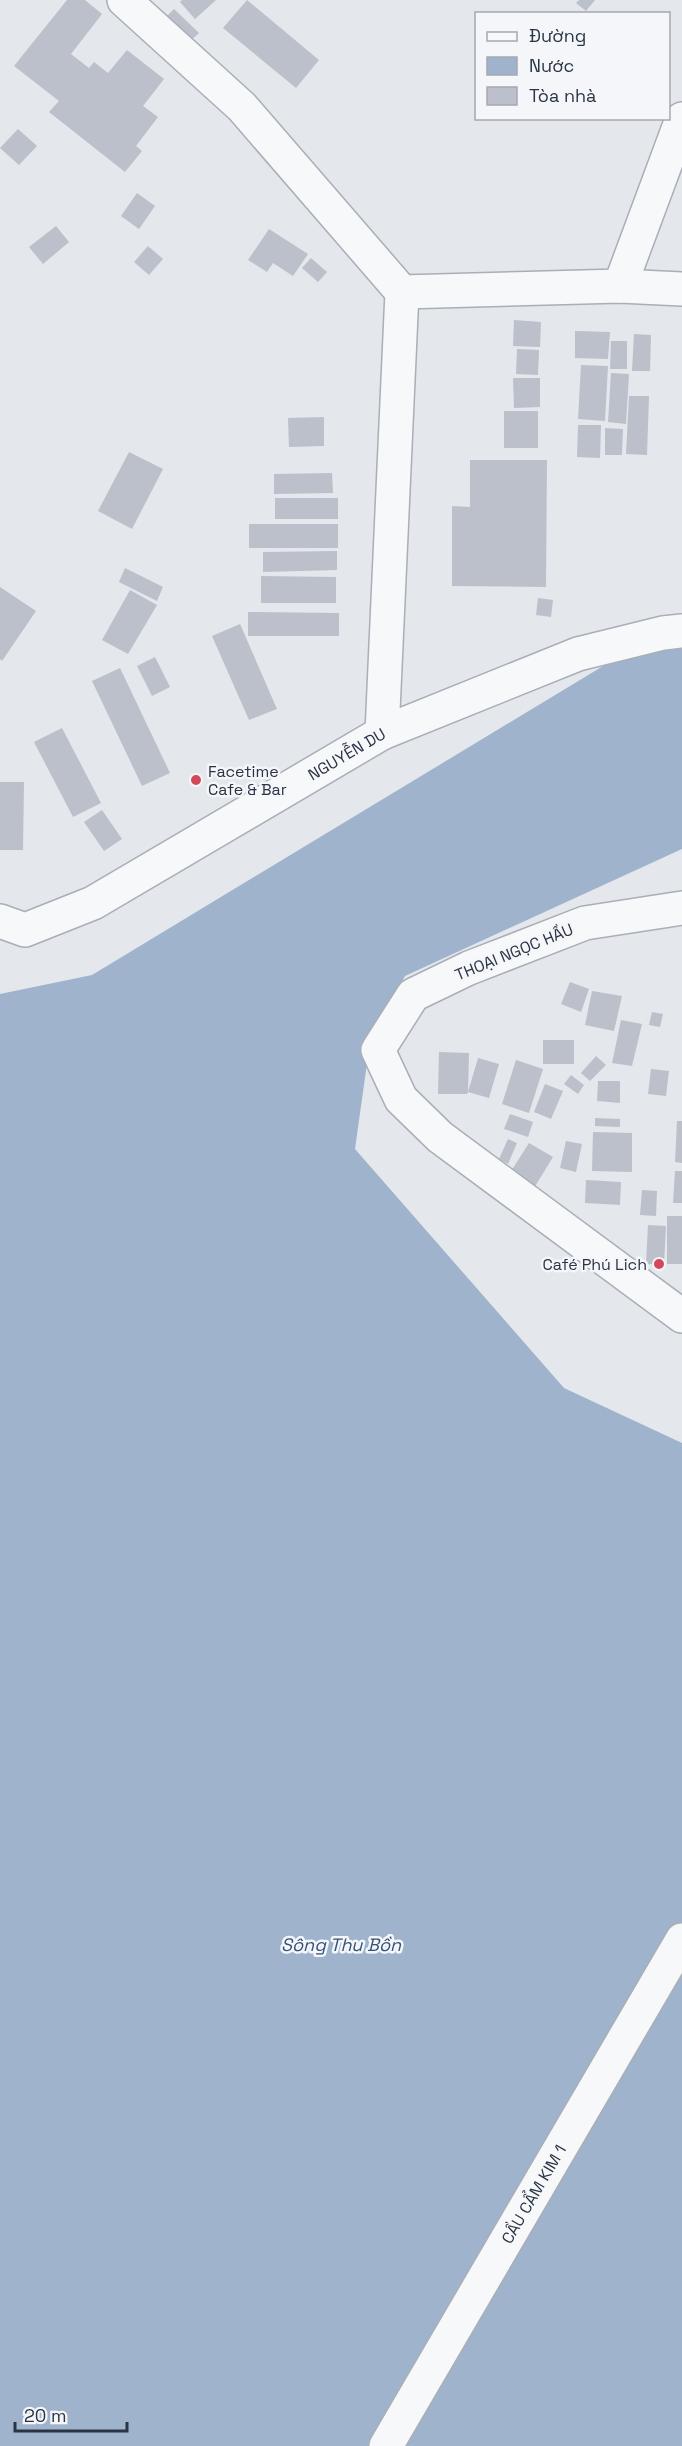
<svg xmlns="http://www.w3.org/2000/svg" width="682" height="2446" viewBox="0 0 682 2446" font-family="'Space Grotesk',sans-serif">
<rect width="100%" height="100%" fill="#e4e7ec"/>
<path fill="#9fb4cc" d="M682 640V849L405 976 370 1042 355 1149 564 1388 682 1443V2446H0V994L92 975 613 660Z"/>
<g fill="#bbc0ca">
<path d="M67 0H85L102 14 71 54 89 68 94 62 108 73 127 50 164 79 143 106 158 117 136 146 142 151 125 172 49 112 59 101 14 66Z"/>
<path d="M182 0H216L195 19 180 2Z"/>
<path d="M247 0 319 60 296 88 223 28Z"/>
<path d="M579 0H595L586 11 576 3Z"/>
<path d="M174 9 199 33 190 41 166 17Z"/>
<path d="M18 129 37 146 19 165 0 148Z"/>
<path d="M137 193 155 206 139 229 121 216Z"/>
<path d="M56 226 69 242 43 264 29 247Z"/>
<path d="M269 229 308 254 293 276 273 263 267 272 248 260Z"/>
<path d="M148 246 163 259 149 275 134 262Z"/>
<path d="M311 258 327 272 318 282 302 268Z"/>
<path d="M514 320 541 322 540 347 513 346Z"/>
<path d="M575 331 610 332 608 359 575 358Z"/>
<path d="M634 334 651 335 650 371H632Z"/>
<path d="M611 341H627V369H610Z"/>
<path d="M517 349 539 350 538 375 516 374Z"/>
<path d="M581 365 608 366 605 421 578 419Z"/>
<path d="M611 373 629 374 626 424 608 422Z"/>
<path d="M513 378H540V407L514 408Z"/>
<path d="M629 396H649L647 455 626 454Z"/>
<rect x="504" y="411" width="34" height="37"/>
<path d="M324 417V446L289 447 288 418Z"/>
<path d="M578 425H601L600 458 577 457Z"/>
<path d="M605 428 623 429 622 455H605Z"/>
<path d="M129 452 163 469 132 529 98 511Z"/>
<path d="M470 460H547L546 587 452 586V506L470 507Z"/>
<path d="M332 473 333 493 274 494V474Z"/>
<rect x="275" y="498" width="63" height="21"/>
<rect x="249" y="524" width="89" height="24"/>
<path d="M337 551V570L263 572V552Z"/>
<path d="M125 568 163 587 157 601 119 582Z"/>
<path d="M261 576 336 577V603H261Z"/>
<path d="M0 587 36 611 2 661 0 659Z"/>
<path d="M130 590 157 605 128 654 102 640Z"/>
<path d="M538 598 553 600 551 617 536 615Z"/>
<path d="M248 612 339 613V636H248Z"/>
<path d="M240 624 277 709 249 720 212 636Z"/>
<path d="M155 657 170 687 152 696 137 666Z"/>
<path d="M120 668 170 773 142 786 92 681Z"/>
<path d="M62 728 101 803 73 817 34 742Z"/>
<path d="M0 782H24L23 850H0Z"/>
<path d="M102 810 122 839 104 851 84 822Z"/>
<path d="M570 982 589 989 581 1012 561 1004Z"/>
<path d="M592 991 622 996 614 1031 585 1025Z"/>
<path d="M652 1012 663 1014 660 1027 649 1025Z"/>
<path d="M621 1020 642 1024 632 1066 612 1063Z"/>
<rect x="543" y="1040" width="31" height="24"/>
<path d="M439 1052 469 1053 468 1092 478 1058 499 1064 489 1098 468 1092 467 1094H438Z"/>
<path d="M596 1056 606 1065 590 1081 581 1073Z"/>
<path d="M516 1060 543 1069 529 1113 502 1104Z"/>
<path d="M651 1069 669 1071 666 1096 648 1094Z"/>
<path d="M571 1075 584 1085 578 1094 564 1084Z"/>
<path d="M598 1081H620V1103L597 1101Z"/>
<path d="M545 1084 563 1091 551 1119 534 1112Z"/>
<path d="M510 1114 533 1122 528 1137 504 1129Z"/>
<path d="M595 1118 620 1119V1127L595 1126Z"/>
<path d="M677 1121H682V1163L675 1162Z"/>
<path d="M593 1132 632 1133V1172L592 1171Z"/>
<path d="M508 1139 517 1143 508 1164 499 1159Z"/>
<path d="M566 1141 582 1144 576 1172 560 1168Z"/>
<path d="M529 1143 553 1157 534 1188 510 1173Z"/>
<path d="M675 1171H682V1203H673Z"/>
<path d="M586 1180 621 1182 620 1205 585 1203Z"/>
<path d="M642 1190 657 1191 656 1216 640 1215Z"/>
<rect x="667" y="1216" width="15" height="48"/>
<path d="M648 1225 666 1226 664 1265 646 1264Z"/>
</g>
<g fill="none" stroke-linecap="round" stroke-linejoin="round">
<defs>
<g id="minor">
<path d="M620 286 682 119"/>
<path d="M382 733 402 292"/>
<path d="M682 908 585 923 469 968 413 995 378 1050 401 1099 440 1137 682 1316"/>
<path id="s1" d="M386 2446 682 1940"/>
</g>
<g id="tertiary">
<path d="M124 0 242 107 402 292 620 286 682 289"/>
<path id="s2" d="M0 921 25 930 93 903 382 733 578 654 663 633 682 631"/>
</g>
</defs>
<use href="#minor" stroke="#a9aeb7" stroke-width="36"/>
<use href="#tertiary" stroke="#a9aeb7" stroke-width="36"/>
<use href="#minor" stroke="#f7f8fa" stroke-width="33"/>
<use href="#tertiary" stroke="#f7f8fa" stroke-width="33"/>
</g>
<g fill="#d1495b" stroke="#f4f6f9" stroke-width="2">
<circle cx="196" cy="780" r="6"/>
<circle cx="659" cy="1264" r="6"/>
</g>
<g text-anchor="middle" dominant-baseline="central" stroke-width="5" stroke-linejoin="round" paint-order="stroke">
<g font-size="16" fill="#2b3445" stroke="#f4f6f9">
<text stroke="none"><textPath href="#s2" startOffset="394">NGUYỄN DU</textPath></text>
<text transform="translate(514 952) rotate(-22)">THOẠI NGỌC HẦU</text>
<text stroke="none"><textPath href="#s1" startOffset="292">CẦU CẨM KIM 1</textPath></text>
</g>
<g font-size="16" fill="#2b3445" stroke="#f4f6f9" text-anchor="start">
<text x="208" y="771">Facetime<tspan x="208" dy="18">Cafe &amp; Bar</tspan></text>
<text x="647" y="1264" text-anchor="end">Café Phú Lich</text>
</g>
<g font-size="18" font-style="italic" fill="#34527a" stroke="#f4f6f9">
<text x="341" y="1944">Sông Thu Bồn</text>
</g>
</g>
<rect x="475" y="12" width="195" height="108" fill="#f4f6f9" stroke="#a4a8b1" stroke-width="1.5"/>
<rect x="487" y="32" width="30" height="9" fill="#f7f8fa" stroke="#a4a8b1" stroke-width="1.5"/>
<text x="529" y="42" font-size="18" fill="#2b3445">Đường</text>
<rect x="487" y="57" width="30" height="18" fill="#9fb4cc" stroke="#a4a8b1" stroke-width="1.5"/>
<text x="529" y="72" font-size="18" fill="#2b3445">Nước</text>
<rect x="487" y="87" width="30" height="18" fill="#bbc0ca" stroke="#a4a8b1" stroke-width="1.5"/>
<text x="529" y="102" font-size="18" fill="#2b3445">Tòa nhà</text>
<path d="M15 2422v9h112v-9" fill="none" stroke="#2b3445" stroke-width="3"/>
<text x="24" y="2422" font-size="18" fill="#2b3445" stroke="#f4f6f9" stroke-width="4.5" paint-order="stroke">20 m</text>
</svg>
